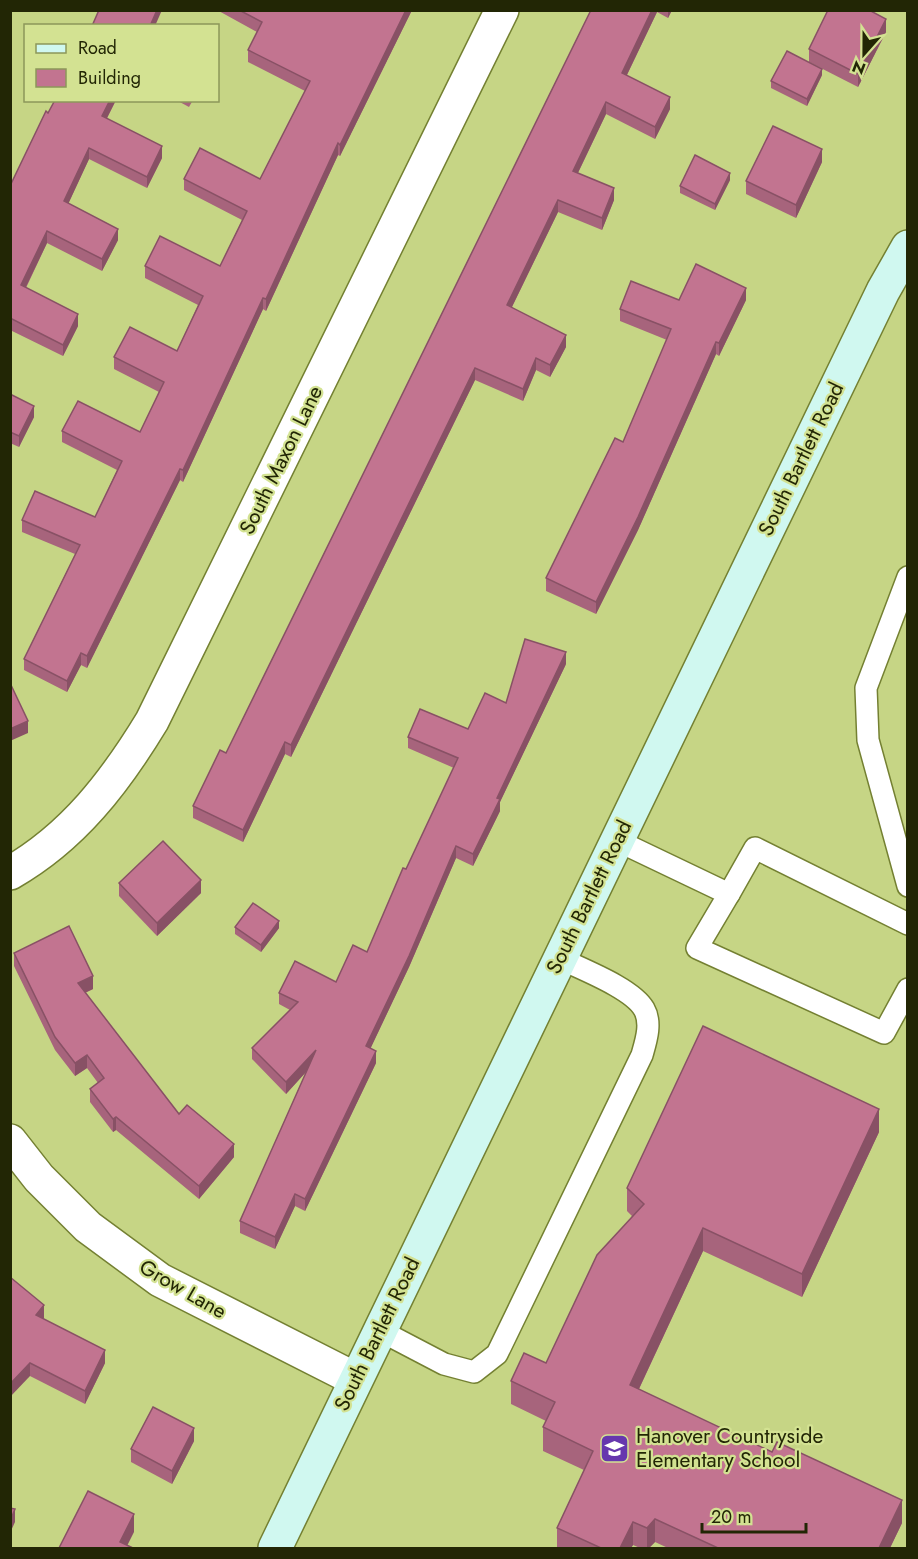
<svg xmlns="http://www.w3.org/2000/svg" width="918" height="1559" viewBox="0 0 918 1559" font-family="Jost,sans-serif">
<rect width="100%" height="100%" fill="#c6d585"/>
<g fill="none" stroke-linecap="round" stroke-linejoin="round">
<defs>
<g id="service">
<path d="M908 577 866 688 868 740 908 886"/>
<path d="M616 840 729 894 697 948 884 1033 908 989"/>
<path d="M729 894 755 848 908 924"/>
<path d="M379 1330 444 1364 474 1372 497 1354 642 1055C646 1041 652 1023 644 1009 632 988 581 969 559 958"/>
</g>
<g id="minor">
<path d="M10 873C73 837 115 782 152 721L502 10"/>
<path d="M10 1141 39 1178 88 1227 160 1280 355 1379"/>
</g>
<path id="secondary" d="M275 1548 883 291 908 247"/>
</defs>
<use href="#service" stroke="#748032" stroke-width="24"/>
<use href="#minor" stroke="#748032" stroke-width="36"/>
<use href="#secondary" stroke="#748032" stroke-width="36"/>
<use href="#service" stroke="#fff" stroke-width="21"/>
<use href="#minor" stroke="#fff" stroke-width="33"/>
<use href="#secondary" stroke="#d0f8f0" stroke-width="33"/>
</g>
<g fill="#a7647c">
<path d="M217 10H412L340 156 338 155 266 311 263 309 183 482 180 480 87 668 81 665 67 692 24 670V659L75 554 22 532V520L95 517 117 470 62 442V431L140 432 159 392 114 369V357L177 351 198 305 145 278V266H220L242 220 184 190V179H260L305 91 248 62V50L257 32Z"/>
<path d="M591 10H672L668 18 657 12 627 75 670 109 655 139 606 114 578 173 614 200 602 230 558 212 512 307 566 347 550 377 536 370 523 401 475 380 291 757 285 754 243 842 193 818V806L226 753Z"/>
<path d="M886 32 858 87 809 62V49Z"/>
<path d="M822 75 807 106 771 88V81Z"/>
<path d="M116 100 107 118 162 158 147 188 89 159 68 204 118 240 102 271 47 243 26 288 78 326 63 356 10 330V186L48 113Z"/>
<path d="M176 100H193L189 107Z"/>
<path d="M822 162 796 218 746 194V181Z"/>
<path d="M730 180 715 210 680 193V186Z"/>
<path d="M679 300H746L719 356 716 354 638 530 596 614 546 591V578L623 442 667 340 620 321V309Z"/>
<path d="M10 394 34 417 19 447 10 443Z"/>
<path d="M566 664 500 802V811L473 866 456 858 409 967 370 1049 376 1063 305 1211 295 1206 275 1249 240 1233V1221L306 1072 286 1094 252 1059V1048L290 1010 279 1004V993L336 982 367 952 454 768 408 748V737L468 729Z"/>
<path d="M119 883 201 893 157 936 119 896Z"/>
<path d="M235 927 279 928 261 952 235 934Z"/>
<path d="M14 953 93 989 85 993 179 1114 234 1157 199 1199 116 1130 113 1132 90 1102V1089L98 1083 87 1068 75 1076 55 1050 14 966Z"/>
<path d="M879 1132 802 1297 703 1251 639 1389 902 1523 890 1548H668L655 1542 649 1548H640L633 1545 631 1548H557V1528L584 1470 543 1451V1427L546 1421 511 1404V1381L546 1363 632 1216 627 1211V1188Z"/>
<path d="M10 1277 44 1318 43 1319 105 1363 85 1404 30 1376Z"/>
<path d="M908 1402V1421L906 1420V1407Z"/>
<path d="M194 1441 172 1484 131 1462V1449Z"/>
</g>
<g fill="#885165">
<path d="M157 10H162L155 26H150Z"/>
<path d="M406 10H412L340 156V145Z"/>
<path d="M652 10H657V12L622 85V73Z"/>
<path d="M668 10H672L668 18Z"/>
<path d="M886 19V32L858 87V74Z"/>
<path d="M822 69V75L807 106V99Z"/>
<path d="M670 97V109L655 139V127Z"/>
<path d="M110 100H116L102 128V116Z"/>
<path d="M606 102V114L573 183V171Z"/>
<path d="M338 143V155L266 311V299Z"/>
<path d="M162 146V158L147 188V177Z"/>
<path d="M89 148V159L64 213V201Z"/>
<path d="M822 149V162L796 218V205Z"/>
<path d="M730 173V180L715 210V204Z"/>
<path d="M614 188V200L602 230V218Z"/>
<path d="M558 200V212L507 317V305Z"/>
<path d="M118 229V240L102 271V259Z"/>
<path d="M47 231V243L21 297V285Z"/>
<path d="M746 288V300L719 356V343Z"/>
<path d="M263 298V309L183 482V470Z"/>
<path d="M78 314V326L63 356V345Z"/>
<path d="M566 335V347L550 377V365Z"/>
<path d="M716 342V354L638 530 596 614V602Z"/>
<path d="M536 358V370L523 401V389Z"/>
<path d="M475 368V380L291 757V745Z"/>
<path d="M34 406V417L19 447V436Z"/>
<path d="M180 469V480L87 668V656Z"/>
<path d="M566 652V664L500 802V811L473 866V854L497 798Z"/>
<path d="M81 653V665L67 692V681Z"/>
<path d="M28 721V733L10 741V729Z"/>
<path d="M285 742V754L243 842V830Z"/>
<path d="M456 846V858L409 967 366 1058V1046Z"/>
<path d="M201 880V893L157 936V923Z"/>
<path d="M279 921V928L261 952V945Z"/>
<path d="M93 976V989L78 996V983Z"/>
<path d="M316 1050V1061L286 1094V1082Z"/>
<path d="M376 1051V1063L305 1211V1199Z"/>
<path d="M87 1055V1068L75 1076V1063Z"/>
<path d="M879 1109V1132L802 1297V1274Z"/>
<path d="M116 1117V1130L113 1132V1119Z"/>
<path d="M234 1144V1157L199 1199V1186Z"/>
<path d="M295 1194V1206L275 1249V1237Z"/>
<path d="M703 1228V1251L630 1408V1385Z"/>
<path d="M44 1305V1318L36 1328V1315Z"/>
<path d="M105 1350V1363L85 1404V1391Z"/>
<path d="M30 1363V1376L10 1397V1384Z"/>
<path d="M194 1428V1441L172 1484V1471Z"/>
<path d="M902 1500V1523L890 1548H879Z"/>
<path d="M15 1509V1522L10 1533V1521Z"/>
<path d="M134 1514V1532L126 1548 120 1542Z"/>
<path d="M655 1519V1542L649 1548H647V1528Z"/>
<path d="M633 1522V1545L631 1548H620Z"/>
</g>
<g fill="#c27490" stroke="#885165" stroke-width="1.5">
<path d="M99 10H157L150 26H92Z"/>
<path d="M239 10H406L340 145 338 143 266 299 263 298 183 470 180 469 87 656 81 653 67 681 24 659 80 545 22 520 35 491 95 517 122 461 62 431 78 401 140 432 164 382 114 357 130 327 177 351 203 296 145 266 160 236 220 266 247 211 184 179 200 148 260 179 310 81 248 50 262 22Z"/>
<path d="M591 10H652L622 73 670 97 655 127 606 102 573 171 614 188 602 218 558 200 507 305 566 335 550 365 536 358 523 389 475 368 291 745 285 742 243 830 193 806 220 750 226 753Z"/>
<path d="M828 10H869L886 19 858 74 809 49Z"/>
<path d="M787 51 822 69 807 99 771 81Z"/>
<path d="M55 100H110L102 116 162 146 147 177 89 148 64 201 118 229 102 259 47 231 21 285 78 314 63 345 10 318V186L46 111 48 113Z"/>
<path d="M773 126 822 149 796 205 746 181Z"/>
<path d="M695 155 730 173 715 204 680 186Z"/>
<path d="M696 264 746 288 719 343 716 342 638 517 596 602 546 578 615 438 623 442 671 329 620 309 631 281 679 300Z"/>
<path d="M10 394 34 406 19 436 10 432Z"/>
<path d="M525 639 566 652 497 798 500 799 473 854 456 846 409 956 366 1046 376 1051 305 1199 295 1194 275 1237 240 1221 316 1050 286 1082 252 1048 298 1002 279 993 295 961 336 982 353 945 367 952 403 868 406 869 458 758 408 737 420 709 468 729 485 693 506 703Z"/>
<path d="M11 685 28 721 10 729V686Z"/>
<path d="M163 841 201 880 157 923 119 883Z"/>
<path d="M253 903 279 921 261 945 235 927Z"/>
<path d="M69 926 93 976 78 983 179 1114 187 1105 234 1144 199 1186 116 1117 113 1119 90 1089 104 1078 87 1055 75 1063 55 1037 14 953Z"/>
<path d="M703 1026 879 1109 802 1274 703 1228 630 1385 772 1452 777 1442 902 1500 879 1548H718L655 1519 647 1528 633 1522 620 1548H601L557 1528 593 1451 543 1427 555 1402 511 1381 524 1353 546 1363 597 1255 644 1204 627 1188Z"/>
<path d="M10 1277 44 1305 36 1315 105 1350 85 1391 30 1363 10 1384Z"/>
<path d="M153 1407 194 1428 172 1471 131 1449Z"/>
<path d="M88 1491 134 1514 120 1542 133 1548H59Z"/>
<path d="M10 1508 15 1509 10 1521Z"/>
</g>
<defs>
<symbol id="school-square" viewBox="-11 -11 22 22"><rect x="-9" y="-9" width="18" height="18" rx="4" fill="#6637ae" stroke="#d3e292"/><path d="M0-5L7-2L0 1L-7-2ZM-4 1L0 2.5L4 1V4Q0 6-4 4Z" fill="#fff"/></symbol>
</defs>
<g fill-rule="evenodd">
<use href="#school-square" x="598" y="1432" width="33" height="33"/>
</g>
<g text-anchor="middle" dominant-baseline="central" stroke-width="4.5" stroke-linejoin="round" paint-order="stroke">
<g font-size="21" fill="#222605" stroke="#d3e292">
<text transform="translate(801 459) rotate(-64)">South Bartlett Road</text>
<text transform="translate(281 460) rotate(-64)">South Maxon Lane</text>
<text transform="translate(589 897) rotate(-64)">South Bartlett Road</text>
<text transform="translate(183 1289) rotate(30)">Grow Lane</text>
<text transform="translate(377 1334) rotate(-64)">South Bartlett Road</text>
</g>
<g font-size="21" fill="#222605" stroke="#d3e292" text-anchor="start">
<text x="636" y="1436">Hanover Countryside<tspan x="636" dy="24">Elementary School</tspan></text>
</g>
</g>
<rect width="918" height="1559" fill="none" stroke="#222605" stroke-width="24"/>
<rect x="24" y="24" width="195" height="78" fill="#d3e292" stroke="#8c975a" stroke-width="1.5"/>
<rect x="36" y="44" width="30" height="9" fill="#d0f8f0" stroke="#8c975a" stroke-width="1.5"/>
<text x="78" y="54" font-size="18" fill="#222605">Road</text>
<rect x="36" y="69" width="30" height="18" fill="#c27490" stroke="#8c975a" stroke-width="1.5"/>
<text x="78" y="84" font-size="18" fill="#222605">Building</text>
<g transform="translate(864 54) rotate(201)" stroke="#d3e292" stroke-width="4.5" paint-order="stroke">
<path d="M0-4.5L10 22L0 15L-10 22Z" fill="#222605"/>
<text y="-9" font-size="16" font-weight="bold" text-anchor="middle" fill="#222605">N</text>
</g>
<path d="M702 1523v9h104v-9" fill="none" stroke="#222605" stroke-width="3"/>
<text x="711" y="1523" font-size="18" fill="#222605" stroke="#d3e292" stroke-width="4.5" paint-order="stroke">20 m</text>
</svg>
